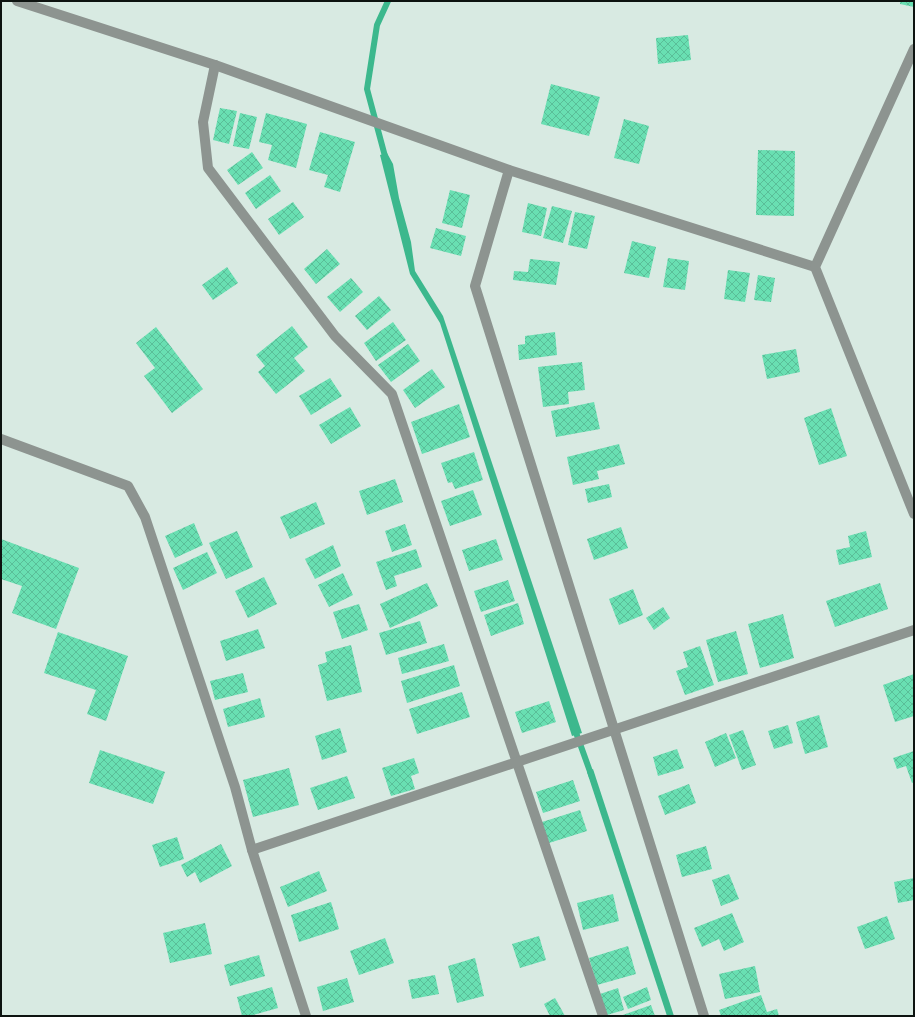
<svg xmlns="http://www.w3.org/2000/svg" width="915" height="1017" viewBox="0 0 915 1017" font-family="'Noto Sans',sans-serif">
<defs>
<pattern id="building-cross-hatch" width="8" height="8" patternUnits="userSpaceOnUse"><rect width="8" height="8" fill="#69dfb2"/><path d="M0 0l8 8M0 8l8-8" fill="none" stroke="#5abe98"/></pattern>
</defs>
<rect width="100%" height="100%" fill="#d8eae2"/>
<g fill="#3cb88d">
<path d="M387 153 393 164 399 198 411 242 415 271 443 316 582 733 572 736 440 323 410 274 380 155Z"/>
<path d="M593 769 674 1016H667L587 772Z"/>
</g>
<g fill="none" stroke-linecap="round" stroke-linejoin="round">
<g stroke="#3cb88d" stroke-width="6">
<path d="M386 160 367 89 377 25 388 1"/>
<path d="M574 727 592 777"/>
</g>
</g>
<g fill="url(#building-cross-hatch)">
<path d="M900 1H914V7L900 4Z"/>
<path d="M688 35 691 60 658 64 656 38Z"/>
<path d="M551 84 600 97 589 136 541 124Z"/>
<path d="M220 108 237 111 229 144 213 140Z"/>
<path d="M240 113 257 117 249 149 233 146Z"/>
<path d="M266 113 307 124 296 168 268 160 272 145 259 142Z"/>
<path d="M624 119 649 126 639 164 614 158Z"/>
<path d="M320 132 355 142 340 192 324 187 328 175 309 170Z"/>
<path d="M758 150 795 151 794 216 756 215Z"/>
<path d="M252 152 263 168 238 185 227 170Z"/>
<path d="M270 175 281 191 256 209 245 193Z"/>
<path d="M450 190 470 195 462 228 442 223Z"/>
<path d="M293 202 304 217 279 235 268 219Z"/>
<path d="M528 203 547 208 541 236 522 232Z"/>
<path d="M552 206 572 211 563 243 543 238Z"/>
<path d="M575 212 595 216 587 249 568 245Z"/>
<path d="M436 228 466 236 461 256 430 248Z"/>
<path d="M632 241 656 247 649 278 624 273Z"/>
<path d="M327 249 340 264 316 284 304 269Z"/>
<path d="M668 258 689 261 685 290 663 287Z"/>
<path d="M530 259 560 262 556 285 513 280 514 271 528 272Z"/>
<path d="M227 267 238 283 213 300 202 285Z"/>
<path d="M728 270 750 273 745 302 724 299Z"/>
<path d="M758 275 775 278 771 302 754 300Z"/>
<path d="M351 278 363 292 340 312 327 297Z"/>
<path d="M379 296 391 310 367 330 355 316Z"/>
<path d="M393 322 406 340 376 361 364 343Z"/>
<path d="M292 326 308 347 294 358 305 371 276 394 258 372 265 366 256 355Z"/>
<path d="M156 327 203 389 172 413 144 376 155 368 136 343Z"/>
<path d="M555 332 557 355 519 360 518 345 525 344V336Z"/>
<path d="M408 344 420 361 391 382 378 365Z"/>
<path d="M796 349 800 372 767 379 762 355Z"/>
<path d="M582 362 585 390 568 392 569 404 543 407 538 367Z"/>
<path d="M432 369 445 387 415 408 403 390Z"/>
<path d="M330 378 342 396 311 415 299 396Z"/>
<path d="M594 402 600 429 556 437 551 411Z"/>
<path d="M459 404 470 437 422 454 411 422Z"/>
<path d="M350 407 361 426 331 444 319 425Z"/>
<path d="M831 408 847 456 819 465 804 418Z"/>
<path d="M619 444 625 464 597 471 599 479 573 485 567 457Z"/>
<path d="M474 452 483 480 455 489 452 482 448 483 441 463Z"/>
<path d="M395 479 403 502 367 515 359 491Z"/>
<path d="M609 484 612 497 588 503 585 489Z"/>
<path d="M473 490 482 515 450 526 441 501Z"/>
<path d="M316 502 325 524 290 539 280 517Z"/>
<path d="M194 523 203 545 175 558 165 536Z"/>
<path d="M405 524 412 545 392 552 385 531Z"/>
<path d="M621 527 628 548 594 560 587 539Z"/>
<path d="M237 531 253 567 226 579 209 543Z"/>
<path d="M866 531 872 557 839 565 836 550 850 547 848 536Z"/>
<path d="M1 539 79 568 56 629 12 613 22 586 1 579Z"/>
<path d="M496 539 503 560 469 571 462 550Z"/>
<path d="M333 545 341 566 315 579 305 559Z"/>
<path d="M416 549 422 567 394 576 397 586 386 590 376 562Z"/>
<path d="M207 552 217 573 183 590 173 568Z"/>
<path d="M343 573 353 595 329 607 318 585Z"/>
<path d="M264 577 277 604 248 618 235 591Z"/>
<path d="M508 580 515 601 481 612 474 591Z"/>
<path d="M427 583 438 606 390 628 380 604Z"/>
<path d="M880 583 888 609 835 627 826 601Z"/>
<path d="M633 589 643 615 619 625 609 599Z"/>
<path d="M518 603 524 624 491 636 484 615Z"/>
<path d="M359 604 368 630 342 639 333 612Z"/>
<path d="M663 607 670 618 654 630 646 618Z"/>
<path d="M783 614 794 658 760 668 748 624Z"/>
<path d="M420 621 427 643 386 655 379 633Z"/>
<path d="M258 629 265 648 226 661 220 641Z"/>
<path d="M736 631 748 674 718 682 706 640Z"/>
<path d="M58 632 128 656 106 721 87 714 96 690 44 673Z"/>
<path d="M444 644 449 661 402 674 398 658Z"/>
<path d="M351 645 362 692 327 701 318 665 327 662 325 652Z"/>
<path d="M700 646 714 685 685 695 676 671 688 667 683 652Z"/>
<path d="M454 665 460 686 407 703 401 681Z"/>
<path d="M243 673 248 692 215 700 210 681Z"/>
<path d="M914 674V716L895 722 883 685Z"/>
<path d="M462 692 470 717 417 734 409 709Z"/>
<path d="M260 698 265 717 228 727 223 709Z"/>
<path d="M549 701 556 722 522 733 515 712Z"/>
<path d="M819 715 828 747 805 754 796 722Z"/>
<path d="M788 725 793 743 774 749 768 731Z"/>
<path d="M340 728 347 752 322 760 315 736Z"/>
<path d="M743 730 756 765 742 770 729 735Z"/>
<path d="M726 733 736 758 715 767 705 742Z"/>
<path d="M677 749 684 768 658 776 653 757Z"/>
<path d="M100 750 165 772 153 804 89 783Z"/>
<path d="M914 751V782L912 783 906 766 897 769 893 758Z"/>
<path d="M414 758 419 773 411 776 415 789 391 796 382 768Z"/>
<path d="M289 768 299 805 253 817 243 780Z"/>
<path d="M347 776 355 798 318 810 310 788Z"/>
<path d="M573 780 580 801 543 813 536 792Z"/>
<path d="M689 784 696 803 665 815 658 796Z"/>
<path d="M580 810 587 831 549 843 542 822Z"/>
<path d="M177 837 184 859 160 867 152 845Z"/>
<path d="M221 844 232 866 200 883 195 872 187 877 181 865Z"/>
<path d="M706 846 712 869 682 877 676 855Z"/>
<path d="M319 871 327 891 288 907 280 887Z"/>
<path d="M729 874 739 899 721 906 712 880Z"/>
<path d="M914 878V900L898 903 894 882Z"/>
<path d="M613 894 619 921 583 930 577 903Z"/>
<path d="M331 902 339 929 299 942 291 915Z"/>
<path d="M732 913 744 942 724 951 719 939 702 947 694 928Z"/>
<path d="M887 916 895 939 865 949 857 927Z"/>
<path d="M205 923 212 954 170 963 163 933Z"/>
<path d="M539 936 546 960 520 968 512 944Z"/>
<path d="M385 938 394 963 359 975 350 951Z"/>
<path d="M628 946 636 974 597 985 589 958Z"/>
<path d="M259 955 265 976 230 986 224 965Z"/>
<path d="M475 958 484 996 457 1003 448 966Z"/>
<path d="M755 966 760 992 725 999 719 974Z"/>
<path d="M435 975 439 994 412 999 408 980Z"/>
<path d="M347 978 354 1002 323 1011 317 987Z"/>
<path d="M272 987 278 1008 250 1016H242L237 997Z"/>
<path d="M647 987 651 1000 628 1009 623 997Z"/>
<path d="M618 988 624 1010 607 1015 600 994Z"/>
<path d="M761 995 767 1012 777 1009 779 1016H721L719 1010Z"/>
<path d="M555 998 565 1016H550L544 1004Z"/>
<path d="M651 1005 655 1016H620Z"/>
</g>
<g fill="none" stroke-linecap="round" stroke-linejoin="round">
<g stroke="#8d9490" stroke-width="10">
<path d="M17 1 215 65 509 170 815 267"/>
<path d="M914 49 815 267 914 514"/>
<path d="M215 65 203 122 208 168 335 336 392 394 603 1016"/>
<path d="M509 170 475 286 704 1016"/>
<path d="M1 439 128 486 145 517 235 787 252 850 306 1016"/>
<path d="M252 850 914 630"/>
</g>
</g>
<rect width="915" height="1017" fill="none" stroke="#0d1310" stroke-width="4"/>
</svg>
